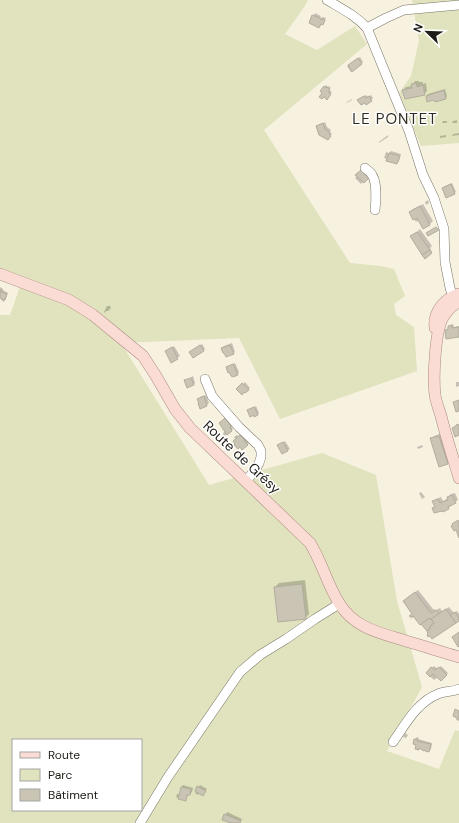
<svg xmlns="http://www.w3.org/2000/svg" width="459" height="823" viewBox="0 0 459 823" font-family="'DM Sans',sans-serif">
<rect width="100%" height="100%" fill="#f7f1e0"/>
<g fill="#e0e3bd" fill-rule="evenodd">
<path d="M0 0H308L303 9 285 34 317 50 355 26 367 44 264 130 350 263 381 266 394 269 405 296 394 304 396 315 414 327 417 371 280 419 239 338 121 343 209 485 322 453 376 475 397 601 422 687 387 751 439 769 455 730 459 731V823H0V315H10L23 278 0 270ZM13 740H141V810H13Z"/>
<path d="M412 0H459V143L421 146 399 93 411 76 419 41Z"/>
</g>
<g fill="#0003">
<path d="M315 13 321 16 320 18 323 17 326 18 324 22 319 27 310 23Z"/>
<path d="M360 57 363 62 351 72 347 66Z"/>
<path d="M415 81H419V82H423V84L426 83 427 91 424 94 403 90 406 87 413 86V84Z"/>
<path d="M326 85 328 87 329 86 331 88 329 90 332 92 326 98 324 96 323 93 321 91Z"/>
<path d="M445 89 447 96 446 98 427 96 428 94Z"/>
<path d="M366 95 368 97 371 95 373 98 371 100 360 98Z"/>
<path d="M352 99V100L347 103V102Z"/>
<path d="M434 119 435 121 431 123 430 121Z"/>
<path d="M457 120V123H452L453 121Z"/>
<path d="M443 121H447V123H442Z"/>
<path d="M325 122 327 127 331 130 330 132 332 134 329 137 319 125Z"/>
<path d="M459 133V135L452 136 453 134Z"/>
<path d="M388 135V137L379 143V142Z"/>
<path d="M446 135V137L440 138V136Z"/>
<path d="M391 151 401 154 399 161 397 163 384 158 386 152 389 153Z"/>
<path d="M363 169V182L361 184 355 178Z"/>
<path d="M452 183 456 192 454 193 443 188 445 186Z"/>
<path d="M428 200 429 203 426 205 425 202Z"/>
<path d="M423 204 433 221 430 224 423 228 419 220 416 222 410 212 413 209Z"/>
<path d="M420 229 432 246 430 248 432 252 425 257 411 237Z"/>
<path d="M0 287 3 289V290L8 293 4 302 1 300 2 298 0 297Z"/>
<path d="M107 306H110L111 308 108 311H106L105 313 104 312Z"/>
<path d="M453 324 454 327 459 326V336L446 330 449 328V326Z"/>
<path d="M232 343 235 352 233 353 222 348 224 346Z"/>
<path d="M202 344 205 349 203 351 192 350Z"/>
<path d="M174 346 180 356 171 361 166 351Z"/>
<path d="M235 363 239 372 238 374 227 367Z"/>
<path d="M193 376 195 383 194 385 185 381Z"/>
<path d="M245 382 250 388 245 392 238 389Z"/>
<path d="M456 382H459V386L456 387Z"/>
<path d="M206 395 209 403 207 405 201 408 199 399 200 397Z"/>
<path d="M256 406 259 413 258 414 248 410Z"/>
<path d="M227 417 232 424 231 425 233 429 224 436 223 433 226 431 222 421Z"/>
<path d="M442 433 451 461 448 463 431 439 434 436Z"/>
<path d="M242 434 249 443 242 449 234 437 237 435 239 437Z"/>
<path d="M285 441 290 449 282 453 280 444Z"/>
<path d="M422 445 423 447 418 449 417 447Z"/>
<path d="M421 492 425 497 422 499 419 493Z"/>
<path d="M455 493 458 500 455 502 451 504V506L448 508H433L435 506 434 501 436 499 441 497 443 501 448 498V497L451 494Z"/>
<path d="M305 580 309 614 305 618 275 587 279 583Z"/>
<path d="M418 590 433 609 436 610 440 608 442 611 449 607 454 613 457 611 459 614V620L430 634 415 616 409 620 412 617 411 616 413 613 407 598Z"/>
<path d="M434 666 438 669 441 666 448 673 441 680 438 677 434 680 427 673Z"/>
<path d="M405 733 408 735 406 738 403 737Z"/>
<path d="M417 737 419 738 418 739 432 743 431 749 429 751 417 744H414L415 739Z"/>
<path d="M183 785 193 788 192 792 190 794H188L187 798 186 800 176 797 177 794H180L181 787Z"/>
<path d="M200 785 207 789 203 795 200 793 198 795 195 793Z"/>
<path d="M227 812 242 819 240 823H233L223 819Z"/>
</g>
<g fill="#cac4b4" stroke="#b2ad9d">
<path d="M312 15 320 18V19L325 20 323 25 321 24 319 28 309 23Z"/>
<path d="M358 58 362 64 352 72 348 65Z"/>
<path d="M416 83 417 87 423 85 425 95 405 99 402 90 412 88 411 84Z"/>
<path d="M324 86 326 88 327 87 330 90 328 92 331 94 327 100 324 97 322 99 319 97 322 93 320 91Z"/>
<path d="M441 91H444L446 99 435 102 433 100 427 102 426 96Z"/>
<path d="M364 96 366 98 369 96 372 101 366 105 365 103 361 105 357 100Z"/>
<path d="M323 123 325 129 330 133 329 134 331 136 328 140 319 135 316 126Z"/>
<path d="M389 153 400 156 397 164 386 161Z"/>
<path d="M361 170 370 177 364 183 355 175Z"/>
<path d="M451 184 455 194 446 198 442 188Z"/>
<path d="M420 206 430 225 423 229 417 218 413 220 409 212Z"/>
<path d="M436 227 439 230 428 236 426 233Z"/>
<path d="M417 232 430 250 422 255 410 236Z"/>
<path d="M430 250 432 253 425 259 422 255Z"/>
<path d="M0 290H2L1 292 7 294 5 300 0 298Z"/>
<path d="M452 325V328L459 327V337L446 339 445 330 448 329V326Z"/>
<path d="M200 345 204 351 193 358 189 352Z"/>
<path d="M230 345 234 354 226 357 224 353H223L221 348Z"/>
<path d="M172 347 178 359 171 363 165 351Z"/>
<path d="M233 364 238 375 233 377 231 376 229 372 228 373 226 367Z"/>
<path d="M191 378 194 385 187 388 184 380Z"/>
<path d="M242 383 249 390 245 393 244 392 242 395 236 389Z"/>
<path d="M204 396 207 406 200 409 198 403H199L197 399Z"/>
<path d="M459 400V411L456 412 453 402Z"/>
<path d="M254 407 258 415 254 417V415L250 417 247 410Z"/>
<path d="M225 418 231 426 230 427 232 431 227 435 219 423Z"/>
<path d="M458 424V425H459V435L455 437 452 428 456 426V425Z"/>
<path d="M240 435 245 440 244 441 248 445 242 450 240 447 238 449 234 445 235 444 233 441Z"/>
<path d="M439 436 448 464 439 467 430 438Z"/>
<path d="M283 442 288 451 282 454 277 445Z"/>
<path d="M452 495 456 503 448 507 449 509 443 512 442 511 434 513 432 508 435 507 432 501 438 499 440 503 448 500 447 497Z"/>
<path d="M458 520 459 522V538L456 530 454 531 451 526 453 525 452 524Z"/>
<path d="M302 584 306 619 278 622 274 587Z"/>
<path d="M415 592 430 612 432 613 436 610 439 614 431 619H428L420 625 413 616 411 617 409 616 412 614 403 601Z"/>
<path d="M446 609 456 623 432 639 430 636 428 637 427 635 428 634 427 631 430 629V627L431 626V625L434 623 431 619Z"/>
<path d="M455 612 459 618V621L456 623 450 615Z"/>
<path d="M428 619H431L434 623 431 625V626L430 627V629L427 631 421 624Z"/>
<path d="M459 632V646L458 647 452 637Z"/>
<path d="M431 667 435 670 439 667 447 675 441 681 433 674 430 677 426 673Z"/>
<path d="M455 709 459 711V720H457V718L453 716Z"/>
<path d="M414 739 418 740 417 741 431 744 429 752 425 751V750L424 751 422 750 421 749 419 748V750L415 749 416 745 413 744Z"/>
<path d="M197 786 206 791 203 796 195 791Z"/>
<path d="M181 787 191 789 190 795H187L186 801 178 799Z"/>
<path d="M224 814 241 821 240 823H231L222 820Z"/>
</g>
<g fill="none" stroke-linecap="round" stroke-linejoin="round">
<defs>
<g id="minor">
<path d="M327 0C342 9 355 15 367 28L409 131 423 175 434 198 444 229 445 262 450 288 455 302"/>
<path d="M367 28 386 18 404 10 459 5"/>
<path d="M365 168C367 170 371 172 372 175 377 182 376 201 375 210"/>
<path d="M205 379 212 396 239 427 258 445 261 451V457L259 463 256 469 246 481"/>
<path d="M393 742C405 725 417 702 438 694 444 691 452 692 459 689"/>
<path d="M140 823 168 777 240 672 260 655 286 639 315 619 339 604"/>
</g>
<g id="major">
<path d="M0 274 69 300 93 315 143 356 156 376 175 409 190 428 310 543C322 562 327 584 339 603 354 628 380 633 406 641 424 646 441 652 459 657"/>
<path d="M459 302C452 305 446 312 442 319 435 335 433 377 435 395 436 402 439 409 441 416 446 437 453 457 459 478"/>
<path d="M435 328C433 312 444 299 459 294"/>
</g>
</defs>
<use href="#minor" stroke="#7a7466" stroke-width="10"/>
<use href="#major" stroke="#ab8a80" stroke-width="12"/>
<use href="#minor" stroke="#fff" stroke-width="9"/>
<use href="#major" stroke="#fadcd4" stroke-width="11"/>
</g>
<g text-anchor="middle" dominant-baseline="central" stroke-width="3" stroke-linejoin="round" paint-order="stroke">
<g font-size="14" fill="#1f1d17" stroke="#fff">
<text transform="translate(242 457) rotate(43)">Route de Grésy</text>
</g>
<g font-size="15" letter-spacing="1" fill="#302c1f" stroke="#fff">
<text x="395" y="119">LE PONTET</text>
</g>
</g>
<rect x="12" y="739" width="130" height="72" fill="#ffffff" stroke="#a5a5a2"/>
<rect x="20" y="752" width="20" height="6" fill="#fadcd4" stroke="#a5a5a2"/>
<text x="48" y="759" font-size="12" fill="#1f1d17">Route</text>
<rect x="20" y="769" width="20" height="12" fill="#e0e3bd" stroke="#a5a5a2"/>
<text x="48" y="779" font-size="12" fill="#1f1d17">Parc</text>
<rect x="20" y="789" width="20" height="12" fill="#cac4b4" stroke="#a5a5a2"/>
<text x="48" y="799" font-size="12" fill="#1f1d17">Bâtiment</text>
<g transform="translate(427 32) rotate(293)" stroke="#ffffff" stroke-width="3" paint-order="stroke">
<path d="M0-3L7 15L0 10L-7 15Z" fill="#1f1d17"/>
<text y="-6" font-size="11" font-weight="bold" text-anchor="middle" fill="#1f1d17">N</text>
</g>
</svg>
